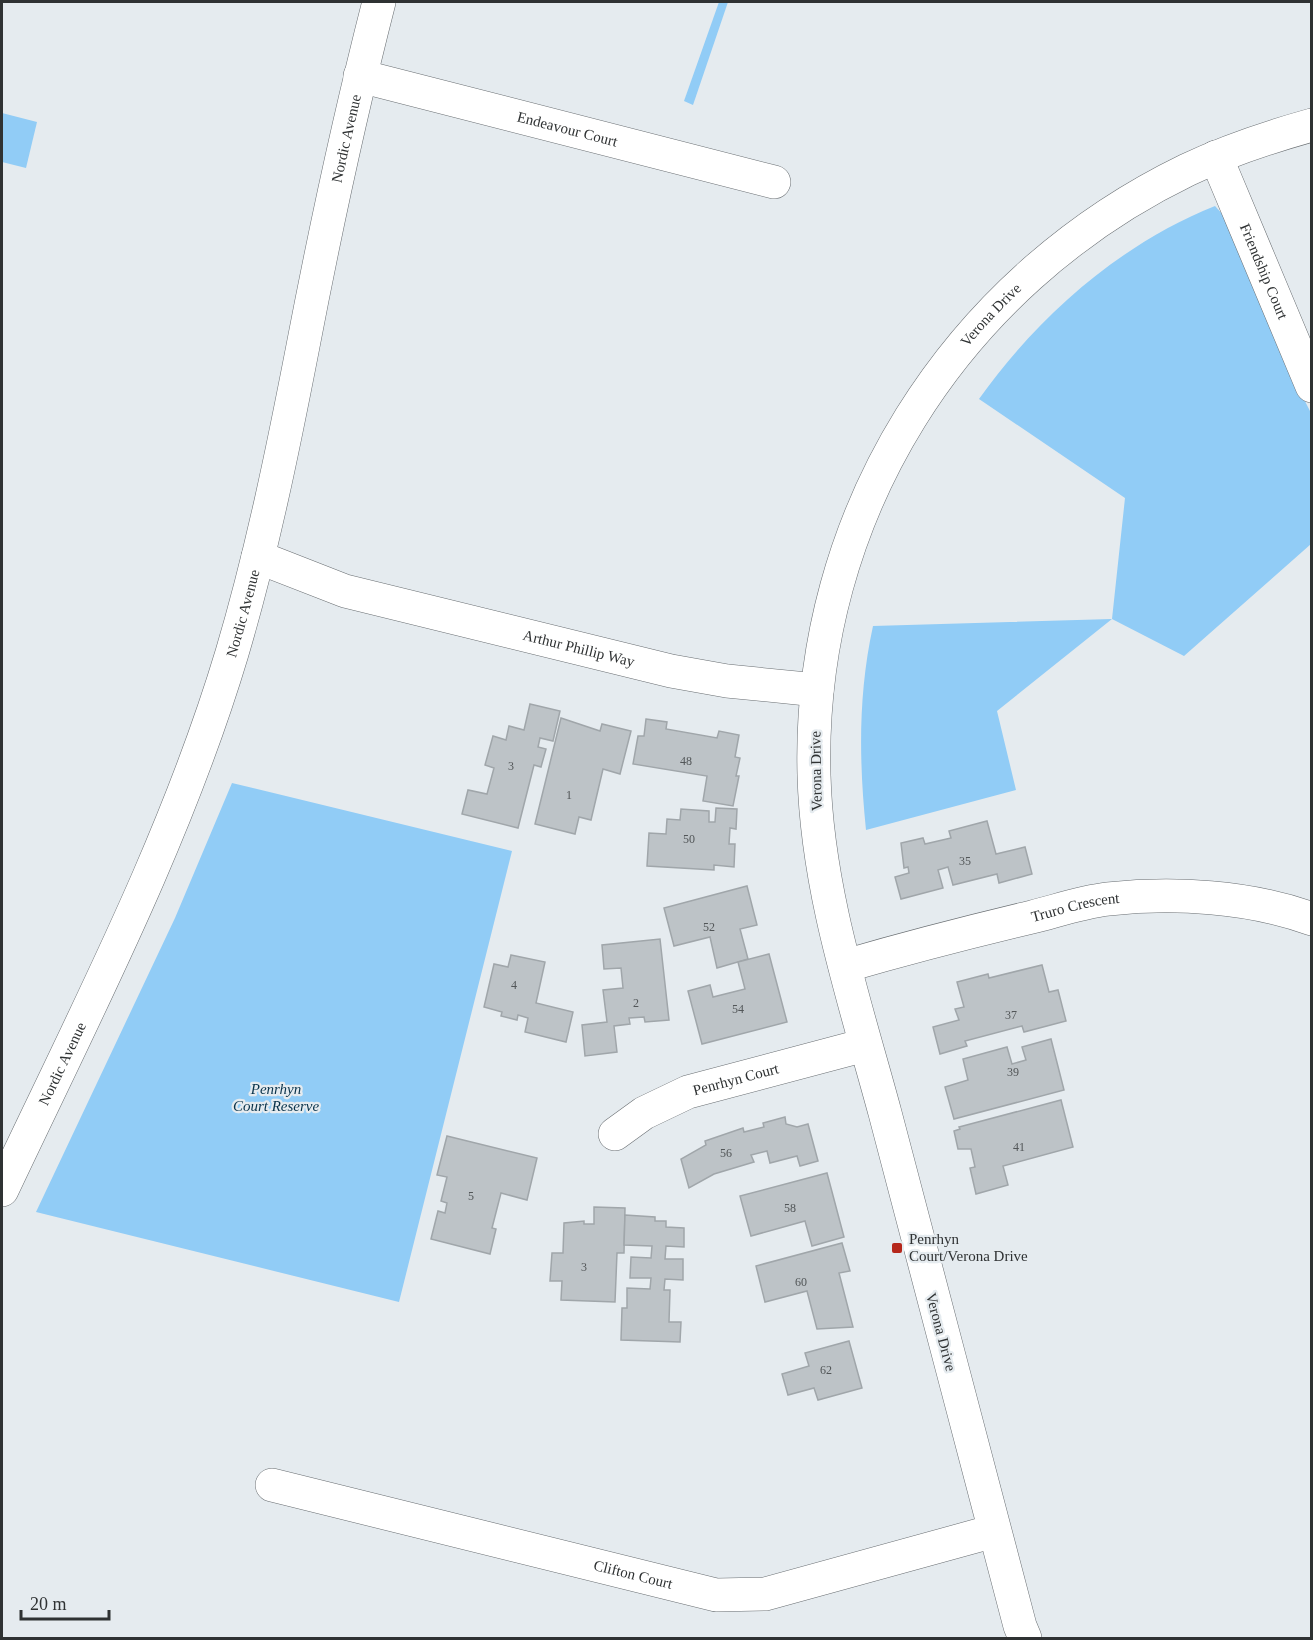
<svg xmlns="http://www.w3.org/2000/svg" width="1313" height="1640" viewBox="0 0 1313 1640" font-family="Georgia,serif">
<rect width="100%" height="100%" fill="#e5ebef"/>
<g fill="#91ccf6">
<path d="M719 2H728L693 105 684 101Z"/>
<path d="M2 113 37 122 26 168 2 162Z"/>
<path d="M1215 206 1226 218 1286 364 1311 413V544L1184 656 1112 619 997 711 1016 790 866 830C859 761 858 695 873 626L1112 619 1125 498 979 399C1038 316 1120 244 1215 206Z"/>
<path d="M232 783 512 851 399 1302 36 1212 175 918Z"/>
</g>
<g fill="#bdc3c7" stroke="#a0a6aa" stroke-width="1.5">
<path d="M530 704 560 711 553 741 540 738 538 747 546 749 541 767 534 765 518 828 462 814 468 790 487 794 494 768 485 765 493 736 506 740 509 726 524 730Z"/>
<path d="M561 718 600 731 602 724 631 731 620 774 603 769 591 820 579 817 575 834 535 824Z"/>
<path d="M646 719 667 722 666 729 717 738 719 731 739 735 735 757 740 758 736 776H739L733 806 703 801 707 776 633 764 638 736H644Z"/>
<path d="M716 808 737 809 736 829 730 828 729 844H735L734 867 714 865V870L647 866 649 833 666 834 667 819 680 820 681 809 709 811V822H715Z"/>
<path d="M987 821 996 854 1025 847 1032 874 999 883 997 874 953 885 948 867 938 870 943 888 901 899 895 877 909 873 908 867 904 868 901 843 923 838 925 844 951 838 949 831Z"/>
<path d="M747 886 757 925 740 929 748 959 717 968 710 937 674 946 664 908Z"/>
<path d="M660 939 669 1020 645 1022 644 1017 629 1018 630 1024 614 1026 617 1052 585 1056 582 1025 607 1022 603 990 623 988 621 968 604 969 602 945Z"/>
<path d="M769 954 787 1022 702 1044 688 991 710 985 713 997 745 989 738 962Z"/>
<path d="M511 955 545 962 536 1003 573 1012 566 1042 525 1032 528 1018 518 1015 517 1020 501 1016 502 1012 484 1007 494 964 508 967Z"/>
<path d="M1042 965 1049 992 1058 990 1066 1021 1024 1032 1022 1026 965 1041 967 1046 940 1054 933 1027 959 1020 955 1009 964 1007 957 982 988 974 989 978Z"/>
<path d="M1051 1039 1064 1090 954 1119 945 1087 968 1080 963 1059 1007 1047 1012 1064 1026 1060 1022 1047Z"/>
<path d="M1061 1100 1073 1147 1003 1166 1008 1185 976 1194 970 1168 975 1167 971 1149H958L954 1131 960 1129 959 1127Z"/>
<path d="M785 1117 786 1124 797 1127 808 1124 818 1161 800 1166 797 1156 770 1163 767 1151 751 1155 754 1162 714 1174 689 1188 681 1159 706 1145 705 1141 743 1128 744 1132 764 1127 763 1123Z"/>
<path d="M447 1136 537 1158 527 1200 501 1193 492 1228 496 1229 490 1254 431 1239 438 1211 445 1213 447 1203 441 1201 447 1177 437 1175Z"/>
<path d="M827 1173 844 1237 812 1246 805 1221 751 1236 740 1196Z"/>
<path d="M594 1207 625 1208 624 1253H617L615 1302 561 1300 562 1281H550L552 1253H563L564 1223 584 1221V1224H594Z"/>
<path d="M625 1215 655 1217V1221H666V1227L684 1228V1247L666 1246 665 1259H683V1280L665 1279 664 1290H670L669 1322H681L680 1342 621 1340 622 1308H627V1288L650 1289 651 1278H630L631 1257 651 1258 652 1246 624 1245Z"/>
<path d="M842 1243 850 1271 839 1273 853 1327 817 1329 807 1291 765 1302 756 1266Z"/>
<path d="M849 1341 862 1388 818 1400 814 1388 788 1395 782 1374 809 1366 805 1353Z"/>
</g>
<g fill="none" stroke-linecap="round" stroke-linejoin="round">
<defs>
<g id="minor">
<path id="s1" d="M360 76 774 182"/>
<path id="s2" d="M1216 157 1312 386"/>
<path id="s3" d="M258 557 345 591 671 671 727 681 817 690"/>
<path id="s4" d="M845 966C907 948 969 932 1032 917 1056 911 1082 902 1108 899 1173 892 1249 896 1312 919"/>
<path id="s5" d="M615 1134 644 1113 688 1092 865 1045"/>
<path id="s6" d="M2 1190C85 1014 176 840 232 653 262 552 283 449 303 346 325 231 350 115 379 2"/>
<path id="s7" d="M272 1485 716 1595 765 1594 994 1531"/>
<path id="s8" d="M1025 1638 1020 1626C974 1455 931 1284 885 1113 855 1002 817 891 814 775 807 516 954 283 1187 170 1227 151 1269 137 1312 125"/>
</g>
</defs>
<use href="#minor" stroke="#696e72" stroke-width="34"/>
<use href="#minor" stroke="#fff" stroke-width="33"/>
</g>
<rect fill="#b5271b" stroke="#e5ebef" stroke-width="2" x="891" y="1242" width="12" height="12" rx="3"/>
<g text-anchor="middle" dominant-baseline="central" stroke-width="4.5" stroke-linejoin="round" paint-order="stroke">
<g font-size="12" fill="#525658">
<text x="686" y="761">48</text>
<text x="511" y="766">3</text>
<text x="569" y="795">1</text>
<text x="689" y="839">50</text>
<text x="965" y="861">35</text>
<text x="709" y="927">52</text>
<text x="514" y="985">4</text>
<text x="636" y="1003">2</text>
<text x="738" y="1009">54</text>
<text x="1011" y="1015">37</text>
<text x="1013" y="1072">39</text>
<text x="1019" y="1147">41</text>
<text x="726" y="1153">56</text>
<text x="471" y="1196">5</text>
<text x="790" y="1208">58</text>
<text x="584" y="1267">3</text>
<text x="801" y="1282">60</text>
<text x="826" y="1370">62</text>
</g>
<g font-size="15" fill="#2f3233" stroke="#e5ebef">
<text stroke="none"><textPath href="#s1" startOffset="214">Endeavour Court</textPath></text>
<text stroke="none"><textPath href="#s6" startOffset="1112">Nordic Avenue</textPath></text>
<text stroke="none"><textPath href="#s2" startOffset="124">Friendship Court</textPath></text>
<text stroke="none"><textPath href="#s8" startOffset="1396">Verona Drive</textPath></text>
<text stroke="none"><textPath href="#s6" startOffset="626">Nordic Avenue</textPath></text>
<text stroke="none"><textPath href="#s3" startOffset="334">Arthur Phillip Way</textPath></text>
<text transform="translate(816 771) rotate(-91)">Verona Drive</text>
<text stroke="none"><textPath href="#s4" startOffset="238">Truro Crescent</textPath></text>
<text stroke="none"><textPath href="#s6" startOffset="140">Nordic Avenue</textPath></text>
<text stroke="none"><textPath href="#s5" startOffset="134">Penrhyn Court</textPath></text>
<text transform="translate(941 1332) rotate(75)">Verona Drive</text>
<text stroke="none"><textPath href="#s7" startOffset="372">Clifton Court</textPath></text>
</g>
<g font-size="15" font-style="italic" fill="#08324a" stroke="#e5ebef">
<text x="276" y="1089">Penrhyn<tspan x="276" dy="17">Court Reserve</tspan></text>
</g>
<g font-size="15" fill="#2f3233" stroke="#e5ebef" text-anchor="start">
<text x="909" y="1239">Penrhyn<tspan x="909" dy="17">Court/Verona Drive</tspan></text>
</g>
</g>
<rect width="1313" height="1640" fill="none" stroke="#2f3233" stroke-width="6"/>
<path d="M21 1610v9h88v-9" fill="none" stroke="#2f3233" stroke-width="3"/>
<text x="30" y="1610" font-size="18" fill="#2f3233" stroke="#e5ebef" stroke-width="4.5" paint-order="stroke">20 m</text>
</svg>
